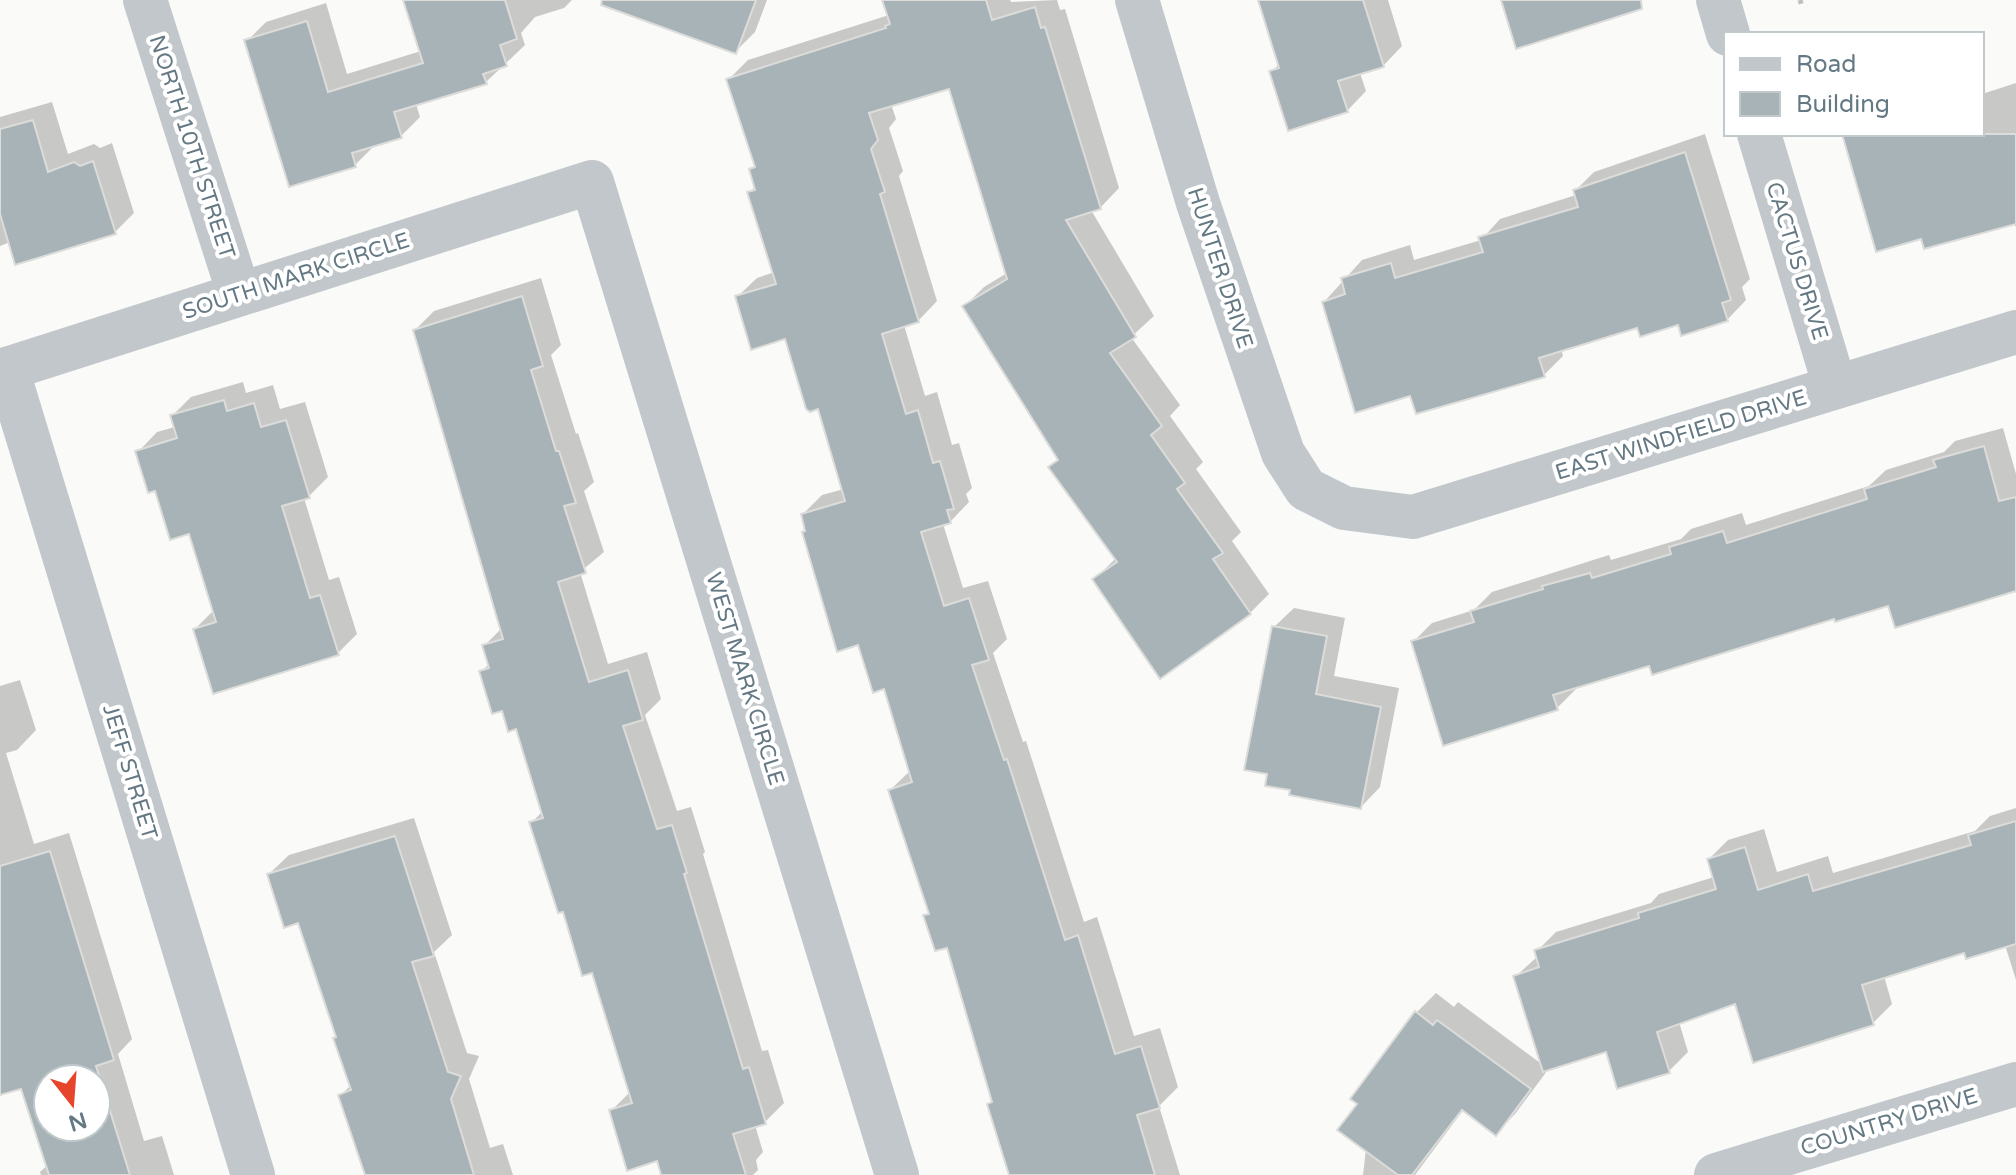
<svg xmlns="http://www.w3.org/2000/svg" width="2016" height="1175" viewBox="0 0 2016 1175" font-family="'Varela Round',sans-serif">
<rect width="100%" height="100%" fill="#fafaf8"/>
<g fill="#0003" fill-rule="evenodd">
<path d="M405 0H572L564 8 535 17 521 33 525 45 486 82 416 104 420 117 401 136 374 146 355 165 247 41 266 22 326 3 347 74 421 51Z"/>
<path d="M656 0H767L755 32 735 52Z"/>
<path d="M886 0H1010L1011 2 1057 0 1060 10 1065 9 1119 188 1100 208 1091 210 1154 316 1131 337 1180 405 1170 416 1203 462 1196 469 1241 532 1232 541 1269 594 1250 613 1095 579 1116 558 1060 459 965 306 984 287 1007 273 950 86 891 104 896 119 889 128 903 171 899 176 937 301 918 321 904 325 925 396 937 392 952 445 959 443 972 488 966 494 969 502 950 522 943 524 963 588 988 581 1007 639 993 653 1023 742 1026 741 1084 922 1097 917 1134 1036 1160 1028 1178 1087 1159 1106 1180 1175H1041L948 945 926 916 930 911 890 790 910 771 886 687 859 642 807 530 803 514 822 495 844 489 820 407 786 336 737 297 757 278 775 272 749 193 756 186 751 170 756 164 728 80 748 60 889 15Z"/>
<path d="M1260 0H1388L1402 46 1383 66 1360 73 1366 91 1347 111 1272 72 1279 64Z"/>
<path d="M2016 83V227L2013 222 1922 237 1844 134H1982V94Z"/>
<path d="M52 102 68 154 94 144 100 148 112 143 134 213 115 232 10 242 0 246V117Z"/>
<path d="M1705 134 1750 279 1742 287 1746 300 1727 320 1639 326 1561 349 1563 356 1544 375 1412 393 1324 302 1362 260 1410 245 1414 260 1481 240 1500 219 1576 195 1575 191 1594 172Z"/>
<path d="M541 278 561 345 551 355 576 434 578 433 594 482 584 491 604 552 580 572 608 664 647 652 661 699 645 715 677 811 691 807 705 852 703 854 762 1051 768 1050 784 1103 765 1122 755 1125 763 1152 756 1160 758 1170 753 1175H663L658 1159 611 1111 631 1091 594 971 564 909 531 823 543 811 517 727 481 672 490 663 484 646 502 628 415 330 434 311Z"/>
<path d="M243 382 246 393 273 385 280 409 305 402 328 477 309 496 304 498 329 580 339 577 357 634 338 653 195 629 214 610 190 532 157 488 138 452 157 432 175 427 172 416 191 397Z"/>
<path d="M2003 428 2016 474V592L1997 597 1996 595 1890 604 1650 663 1575 686 1576 689 1557 708 1413 642 1432 623 1474 610 1492 592 1609 555 1611 560 1681 539 1691 529 1742 513 1746 525 1869 486 1886 470 1944 452 1955 441Z"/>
<path d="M1294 608 1345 618 1334 676 1399 688 1380 787 1361 807 1292 789 1274 627Z"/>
<path d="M20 680 36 730 17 750 6 753 34 844 69 833 132 1039 118 1054 144 1141 162 1136 174 1175H41L40 1172 48 1165 22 1086 0 1093V686ZM48 1079H96V1127H48Z"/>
<path d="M2016 808V980L2005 945 1966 951 1884 976 1892 1004 1873 1023 1736 1001 1679 1022 1688 1052 1669 1071 1608 1050 1550 1067 1515 1114 1496 1133 1464 1109 1415 1175H1363L1366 1149 1417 1012 1436 993 1454 1007 1458 1002 1543 1065 1515 977 1538 956 1537 951 1556 932 1651 903 1659 894 1714 877 1709 859 1728 840 1764 829 1777 872 1828 856 1833 873 1975 831 1990 816Z"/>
<path d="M414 818 452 935 434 952 467 1053 479 1056 469 1079 490 1148 503 1144 513 1175H373L341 1095 351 1085 338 1036 299 921 269 874 289 855Z"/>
</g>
<g fill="#a7b3b7" stroke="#dcdcda" stroke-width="2" fill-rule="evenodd">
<path d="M403 0H505L517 39 500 45 507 66 483 74 487 84 394 112 402 138 352 153 356 167 289 187 244 40 307 21 328 92 423 63Z"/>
<path d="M602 0H756L736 54 601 5Z"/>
<path d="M882 0H986L992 20 1035 7 1041 28 1045 27 1101 209 1066 220 1136 337 1110 353 1162 426 1151 435 1185 483 1177 489 1223 553 1213 559 1251 614 1160 679 1092 579 1117 562 1048 467 1058 460 962 306 1007 279 949 89 869 113 878 140 871 149 885 192 880 194 919 322 882 334 906 414 918 410 933 463 940 461 954 509 947 510 951 523 921 532 944 606 969 598 989 660 972 665 1004 760 1007 759 1065 940 1078 935 1115 1054 1141 1046 1160 1108 1137 1115 1155 1175H1009L987 1104 992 1102 947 948 935 951 923 915 929 914 888 790 912 782 884 689 873 693 858 645 837 652 802 532 805 531 801 514 845 501 818 409 810 412 806 409 785 339 751 350 735 296 776 284 747 192 755 190 749 169 755 167 726 79 886 28 885 26 890 24Z"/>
<path d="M1258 0H1363L1384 67 1338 81 1348 112 1288 131 1269 71 1279 68Z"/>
<path d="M1501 0H1641L1642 9 1516 49Z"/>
<path d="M33 120 48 172 74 162 80 166 93 161 116 234 15 265 0 214V129Z"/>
<path d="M1842 134H2016V224L1924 249 1921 239 1876 252Z"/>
<path d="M1685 152 1731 300 1722 303 1728 321 1681 336 1678 325 1640 337 1637 328 1539 358 1545 377 1416 414 1410 396 1355 413 1322 302 1345 294 1341 278 1391 263 1395 278 1483 252 1478 237 1578 207 1573 190Z"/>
<path d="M522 296 543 366 531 370 556 451H559L576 503 564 506 586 573 558 582 589 682 628 670 643 720 623 726 657 829 672 825 687 873 684 874 743 1069 749 1067 766 1124 733 1134 746 1175H661L657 1161 627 1171 609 1110 632 1103 592 973 582 976 563 912 558 913 529 822 543 818 516 729 508 732 502 711 492 714 479 671 489 668 482 645 503 639 413 330Z"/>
<path d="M224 400 227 411 254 403 261 427 286 420 310 498 282 506 310 598 320 595 339 655 213 694 193 629 216 622 189 534 170 540 155 491 148 493 135 451 177 438 170 415Z"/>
<path d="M1984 446 1999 501 2016 497V591L1895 628 1888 606 1835 622 1834 619 1652 675 1649 666 1553 695 1558 710 1443 746 1411 641 1474 622 1470 611 1543 589 1542 586 1590 573 1592 578 1671 554 1669 547 1723 531 1727 543 1867 499 1864 489 1936 467 1933 460Z"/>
<path d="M1272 626 1327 636 1316 694 1381 707 1361 809 1289 795 1290 790 1265 786 1267 774 1244 770Z"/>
<path d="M2016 821V944L1966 959 1964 953 1862 985 1874 1025 1753 1063 1735 1004 1657 1032 1670 1073 1617 1089 1606 1052 1543 1072 1513 976 1539 967 1534 950 1639 918 1638 913 1716 889 1707 859 1745 847 1758 890 1808 874 1813 891 1971 845 1968 835Z"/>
<path d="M395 836 434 956 412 962 448 1072 461 1076 451 1099 474 1175H365L338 1095 351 1090 333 1038 336 1037 298 923 284 928 267 874Z"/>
<path d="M50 851 114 1060 96 1066 130 1175H49L21 1089 0 1095V866ZM48 1079H96V1127H48Z"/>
<path d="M1415 1011 1433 1025 1437 1020 1531 1089 1496 1136 1462 1110 1412 1175H1398L1337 1130 1357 1104 1350 1099Z"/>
</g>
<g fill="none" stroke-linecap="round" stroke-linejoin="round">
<path stroke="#bbc0c2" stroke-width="5" stroke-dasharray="4 4" stroke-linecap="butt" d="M1800 0 1802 6"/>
<g stroke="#c1c7ca" stroke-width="44">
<path d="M145 0 239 294"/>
<path d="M1137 0 1198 203 1283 453 1306 489 1344 508 1413 517 2016 332"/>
<path d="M1718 0 1728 34"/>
<path d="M1759 134 1835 387"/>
<path d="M7 369 253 1175"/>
<path d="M0 371 592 182 897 1175"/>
<path d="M1716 1175 2016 1084"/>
</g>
</g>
<g text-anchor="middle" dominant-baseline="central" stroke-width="8" stroke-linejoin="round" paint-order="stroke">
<g font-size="22" fill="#647983" stroke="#fff">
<text transform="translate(192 147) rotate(72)">NORTH 10TH STREET</text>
<text transform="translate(1797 261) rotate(73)">CACTUS DRIVE</text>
<text transform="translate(1220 268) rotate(72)">HUNTER DRIVE</text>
<text transform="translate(296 276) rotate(-18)">SOUTH MARK CIRCLE</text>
<text transform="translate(1681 435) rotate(-17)">EAST WINDFIELD DRIVE</text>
<text transform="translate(745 679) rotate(73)">WEST MARK CIRCLE</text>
<text transform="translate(130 772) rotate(73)">JEFF STREET</text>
<text transform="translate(1889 1122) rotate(-17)">COUNTRY DRIVE</text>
</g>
</g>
<rect x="1724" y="32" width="260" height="104" fill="#ffffff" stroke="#c1c9cd" stroke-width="2"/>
<rect x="1740" y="58" width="40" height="12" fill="#c1c7ca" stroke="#c1c9cd" stroke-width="2"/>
<text x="1796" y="72" font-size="24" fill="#647983">Road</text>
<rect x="1740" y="92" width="40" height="24" fill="#a7b3b7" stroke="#c1c9cd" stroke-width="2"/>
<text x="1796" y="112" font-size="24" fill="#647983">Building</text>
<g transform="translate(72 1103) rotate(163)"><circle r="38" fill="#ffffff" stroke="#c1c9cd" stroke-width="2"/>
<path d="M0-6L14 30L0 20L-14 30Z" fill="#e7452b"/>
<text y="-12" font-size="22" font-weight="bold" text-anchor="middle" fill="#647983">N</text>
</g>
</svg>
